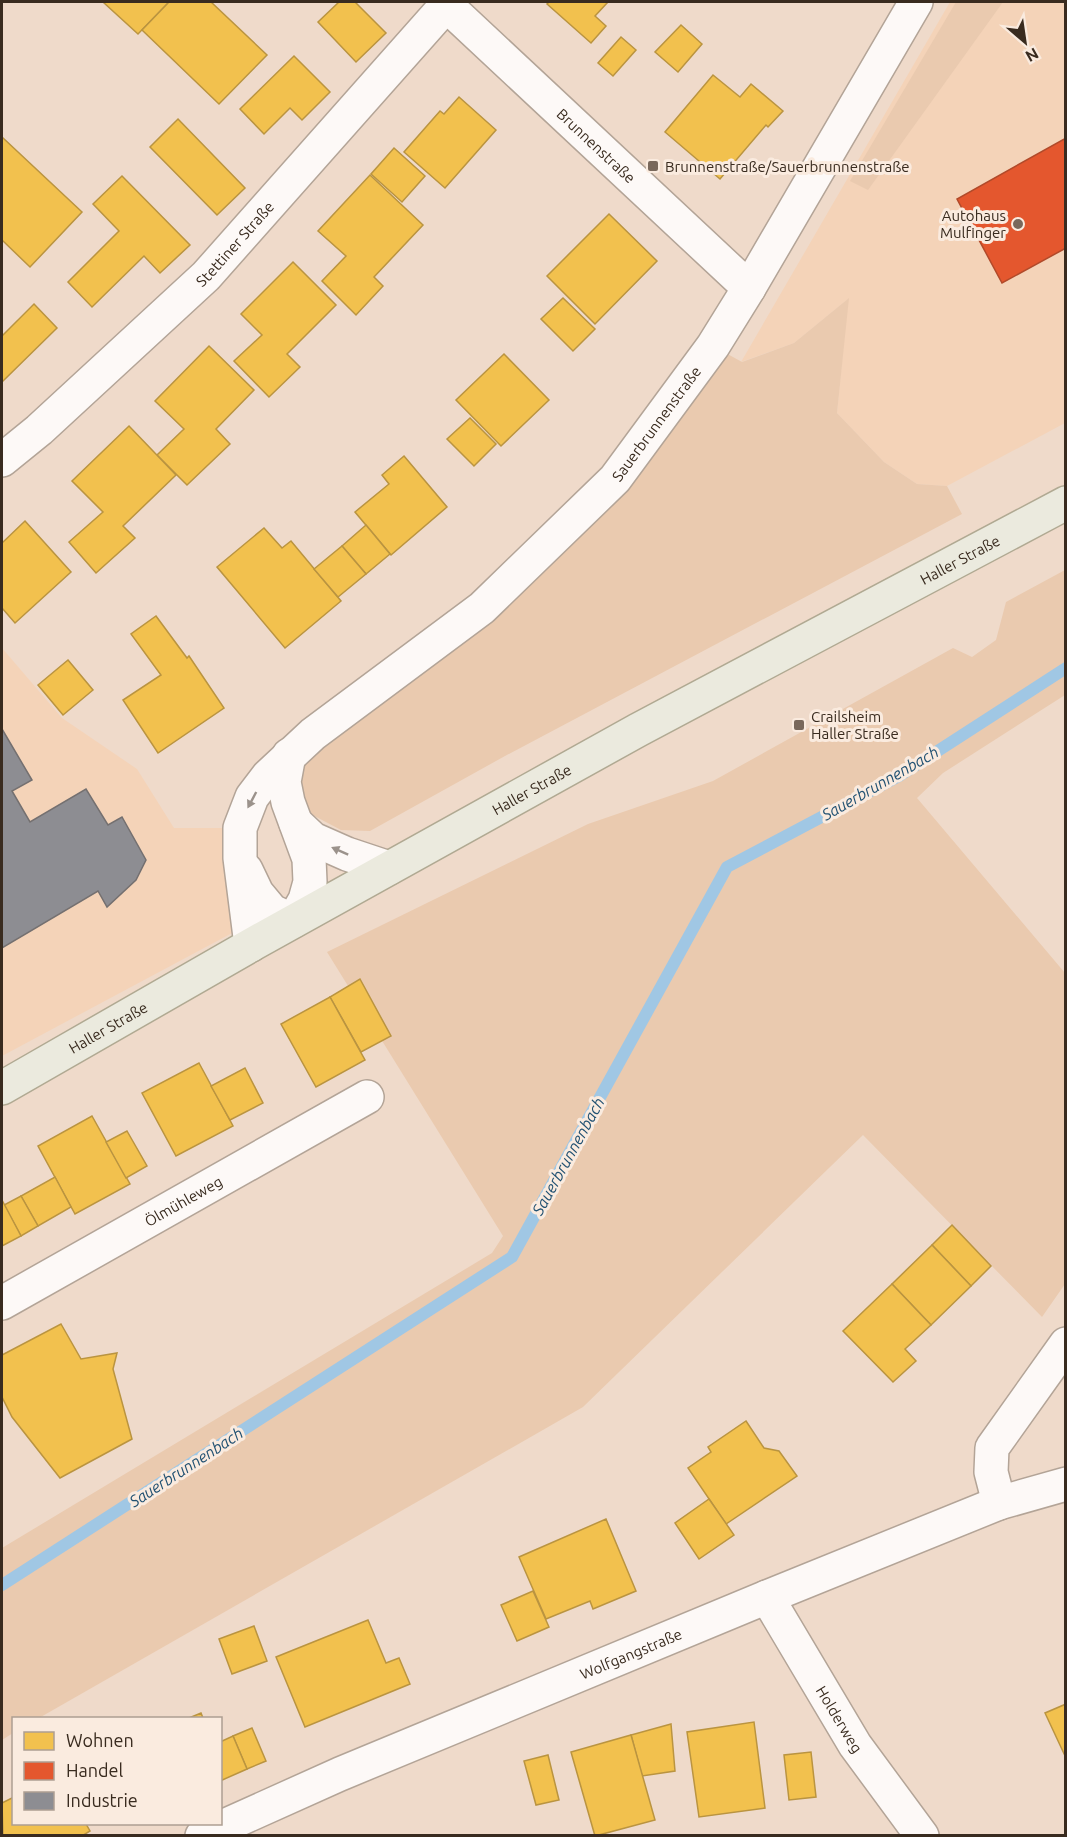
<svg xmlns="http://www.w3.org/2000/svg" width="1067" height="1837" viewBox="0 0 1067 1837" font-family="Ubuntu,sans-serif">
<rect width="100%" height="100%" fill="#efdaca"/>
<g fill="#f4d3b8">
<path d="M950 2H1065V423L947 486 917 484 884 462 837 413 848 299 794 343 741 362Z"/>
<path d="M2 648 62 718 137 769 174 828H240L275 910 2 1056Z"/>
</g>
<g fill="#eacaaf">
<path d="M956 2H1003L868 190 850 181Z"/>
<path d="M849 298 837 413 884 462 917 484 947 486 962 514 505 756 370 831 341 830 288 802 289 755 482 608 713 346 742 362 794 343Z"/>
<path d="M1065 570V695L943 773 917 798 1065 973V1284L1042 1317 863 1135 583 1407 39 1718H14L13 1733 2 1740V1548L492 1253 503 1236 327 952 588 824 713 781 953 648 972 657 996 640 1006 602Z"/>
</g>
<g fill="#f2c14e" stroke="#ba9440" stroke-width="1.5">
<path d="M103 2H169L138 34Z"/>
<path d="M169 2H211L267 55 219 104 142 30Z"/>
<path d="M339 2H355L386 33 356 62 318 22Z"/>
<path d="M549 2H608L595 16 606 26 591 43 547 4Z"/>
<path d="M681 25 702 44 678 72 655 52Z"/>
<path d="M621 37 636 50 613 76 598 63Z"/>
<path d="M294 56 330 92 302 120 290 108 264 134 240 109Z"/>
<path d="M713 75 740 97 751 84 783 111 768 127 766 125 720 179 665 132Z"/>
<path d="M459 97 496 130 445 188 404 152 440 111 444 114Z"/>
<path d="M178 119 245 188 217 215 150 147Z"/>
<path d="M2 137 82 212 30 267 2 240Z"/>
<path d="M394 148 425 176 402 202 371 174Z"/>
<path d="M370 175 423 225 374 277 383 286 356 315 322 281 346 256 318 231Z"/>
<path d="M122 176 190 245 160 273 144 256 92 307 68 282 119 231 93 204Z"/>
<path d="M609 214 657 261 595 324 547 276Z"/>
<path d="M293 262 336 305 287 354 300 367 269 397 234 361 262 335 241 314Z"/>
<path d="M563 298 595 329 573 351 541 319Z"/>
<path d="M34 304 57 328 2 382V336Z"/>
<path d="M209 346 254 390 216 429 230 444 187 485 157 455 184 429 155 401Z"/>
<path d="M504 354 549 400 501 446 456 400Z"/>
<path d="M470 418 496 444 474 466 447 439Z"/>
<path d="M129 426 176 475 123 526 135 538 96 573 69 542 103 512 72 481Z"/>
<path d="M404 456 447 507 391 555 355 512 389 484 382 475Z"/>
<path d="M25 521 71 572 15 623 2 608V543Z"/>
<path d="M366 525 390 554 366 574 342 546Z"/>
<path d="M264 528 282 548 291 541 341 601 285 648 217 567Z"/>
<path d="M342 546 366 574 338 597 314 569Z"/>
<path d="M156 616 187 658 189 656 224 708 158 753 123 700 161 675 131 634Z"/>
<path d="M68 660 93 690 63 715 38 685Z"/>
<path d="M360 979 391 1036 361 1052 330 997Z"/>
<path d="M330 997 365 1060 316 1087 281 1024Z"/>
<path d="M199 1063 233 1126 176 1156 142 1093Z"/>
<path d="M245 1068 263 1103 230 1120 211 1086Z"/>
<path d="M92 1116 130 1184 75 1214 38 1146Z"/>
<path d="M127 1131 147 1166 126 1178 106 1142Z"/>
<path d="M55 1177 71 1207 38 1226 21 1196Z"/>
<path d="M21 1196 38 1226 21 1236 4 1205Z"/>
<path d="M2 1200 21 1236 2 1246Z"/>
<path d="M952 1225 991 1266 971 1286 932 1245Z"/>
<path d="M932 1245 971 1286 931 1325 892 1284Z"/>
<path d="M892 1284 931 1325 905 1349 916 1361 893 1382 843 1331Z"/>
<path d="M61 1324 81 1359 117 1353 113 1369 132 1439 60 1478 12 1417 2 1397V1355Z"/>
<path d="M746 1421 764 1448 779 1451 797 1476 726 1524 688 1468 711 1452 708 1447Z"/>
<path d="M709 1499 734 1535 699 1559 675 1523Z"/>
<path d="M606 1519 636 1591 593 1609 590 1601 546 1619 519 1557Z"/>
<path d="M533 1591 549 1627 517 1641 501 1605Z"/>
<path d="M368 1620 386 1663 399 1658 410 1684 305 1727 276 1657Z"/>
<path d="M254 1626 267 1661 232 1674 219 1639Z"/>
<path d="M1066 1704V1758L1045 1713Z"/>
<path d="M201 1713 203 1718H189Z"/>
<path d="M754 1722 765 1808 699 1817 687 1732Z"/>
<path d="M671 1724 675 1771 642 1776 631 1735Z"/>
<path d="M252 1728 266 1761 247 1769 233 1736Z"/>
<path d="M631 1735 655 1820 595 1836 571 1752Z"/>
<path d="M233 1736 247 1769 220 1781V1742Z"/>
<path d="M811 1752 816 1797 789 1800 784 1755Z"/>
<path d="M548 1755 559 1800 536 1805 524 1761Z"/>
<path d="M14 1797V1824H86L90 1831 82 1836H3L2 1803Z"/>
</g>
<path fill="#e4572e" stroke="#b14a2a" stroke-width="1.5" d="M1066 138V248L1002 283 957 199Z"/>
<path fill="#8d8d92" stroke="#747070" stroke-width="1.5" d="M2 729 32 780 12 791 30 822 86 789 108 825 122 817 146 860 136 880 107 907 98 891 2 948Z"/>
<g fill="none" stroke-linecap="round" stroke-linejoin="round">
<path stroke="#a0c7e4" stroke-width="12" d="M2 1585 512 1257 727 867 899 776 1066 668"/>
<defs>
<g id="minor">
<path id="s1" d="M443 2 749 288"/>
<path id="s2" d="M2 460 39 430 206 276 449 2"/>
<path d="M296 823 313 839 347 854 389 868"/>
<path d="M246 870 257 893 272 911 293 921 305 900 310 882 309 859 288 802 284 782 289 755"/>
<path id="s3" d="M251 945 240 858V828L252 797 268 776 313 734 482 608 615 479 713 346 749 288 916 2"/>
<path id="s4" d="M2 1303 367 1097"/>
<path d="M999 1503 991 1472 992 1448 1066 1344"/>
<path id="s5" d="M767 1597 855 1745 922 1836"/>
<path id="s6" d="M202 1836 340 1774 767 1597 999 1503 1066 1484"/>
</g>
<g id="major">
<path id="s7" d="M2 1088 251 945 638 730 1066 503"/>
</g>
</defs>
<use href="#minor" stroke="#b3a497" stroke-width="36"/>
<use href="#major" stroke="#b0a992" stroke-width="36"/>
<use href="#minor" stroke="#fdf9f7" stroke-width="33"/>
<use href="#major" stroke="#ebeade" stroke-width="33"/>
</g>
<defs><path id="oneway-solid" d="M-6-.8H1V-3.2L6.5 0L1 3.2V.8H-6Z" transform="scale(1.5)"/></defs>
<g fill="#9b928b">
<use href="#oneway-solid" transform="translate(252 800) rotate(118)"/>
<use href="#oneway-solid" transform="translate(340 851) rotate(-156)"/>
</g>
<g fill="#79685b" stroke="#faebdf" stroke-width="2">
<rect x="647" y="160" width="12" height="12" rx="3"/>
<circle cx="1018" cy="224" r="6"/>
<rect x="793" y="719" width="12" height="12" rx="3"/>
</g>
<g text-anchor="middle" dominant-baseline="central" stroke-width="6" stroke-linejoin="round" paint-order="stroke">
<g font-size="15" fill="#392b1f" stroke="#faebdf">
<text stroke="none"><textPath href="#s1" startOffset="210">Brunnenstraße</textPath></text>
<text stroke="none"><textPath href="#s2" startOffset="318">Stettiner Straße</textPath></text>
<text stroke="none"><textPath href="#s3" startOffset="704">Sauerbrunnenstraße</textPath></text>
<text stroke="none"><textPath href="#s7" startOffset="1094">Haller Straße</textPath></text>
<text stroke="none"><textPath href="#s7" startOffset="608">Haller Straße</textPath></text>
<text stroke="none"><textPath href="#s7" startOffset="122">Haller Straße</textPath></text>
<text stroke="none"><textPath href="#s4" startOffset="208">Ölmühleweg</textPath></text>
<text stroke="none"><textPath href="#s6" startOffset="466">Wolfgangstraße</textPath></text>
<text stroke="none"><textPath href="#s5" startOffset="142">Holderweg</textPath></text>
</g>
<g font-size="15" fill="#392b1f" stroke="#faebdf" text-anchor="start">
<text x="665" y="166">Brunnenstraße/Sauerbrunnenstraße</text>
<text x="1006" y="215" text-anchor="end">Autohaus<tspan x="1006" dy="17">Mulfinger</tspan></text>
<text x="811" y="716">Crailsheim<tspan x="811" dy="17">Haller Straße</tspan></text>
</g>
<g font-size="16" font-style="italic" fill="#215172" stroke="#faebdf">
<text transform="translate(880 783) rotate(-30)">Sauerbrunnenbach</text>
<text transform="translate(568 1156) rotate(-61)">Sauerbrunnenbach</text>
<text transform="translate(186 1467) rotate(-33)">Sauerbrunnenbach</text>
</g>
</g>
<rect width="1067" height="1837" fill="none" stroke="#392b1f" stroke-width="6"/>
<rect x="12" y="1717" width="210" height="108" fill="#faebdf" stroke="#ad9e92" stroke-width="1.5"/>
<rect x="24" y="1732" width="30" height="18" fill="#f2c14e" stroke="#ad9e92" stroke-width="1.5"/>
<text x="66" y="1747" font-size="18" fill="#392b1f">Wohnen</text>
<rect x="24" y="1762" width="30" height="18" fill="#e4572e" stroke="#ad9e92" stroke-width="1.5"/>
<text x="66" y="1777" font-size="18" fill="#392b1f">Handel</text>
<rect x="24" y="1792" width="30" height="18" fill="#8d8d92" stroke="#ad9e92" stroke-width="1.5"/>
<text x="66" y="1807" font-size="18" fill="#392b1f">Industrie</text>
<g transform="translate(1025 42) rotate(151)" stroke="#faebdf" stroke-width="4.5" paint-order="stroke">
<path d="M0-4.5L10 22L0 15L-10 22Z" fill="#392b1f"/>
<text y="-9" font-size="16" font-weight="bold" text-anchor="middle" fill="#392b1f">N</text>
</g>
</svg>
